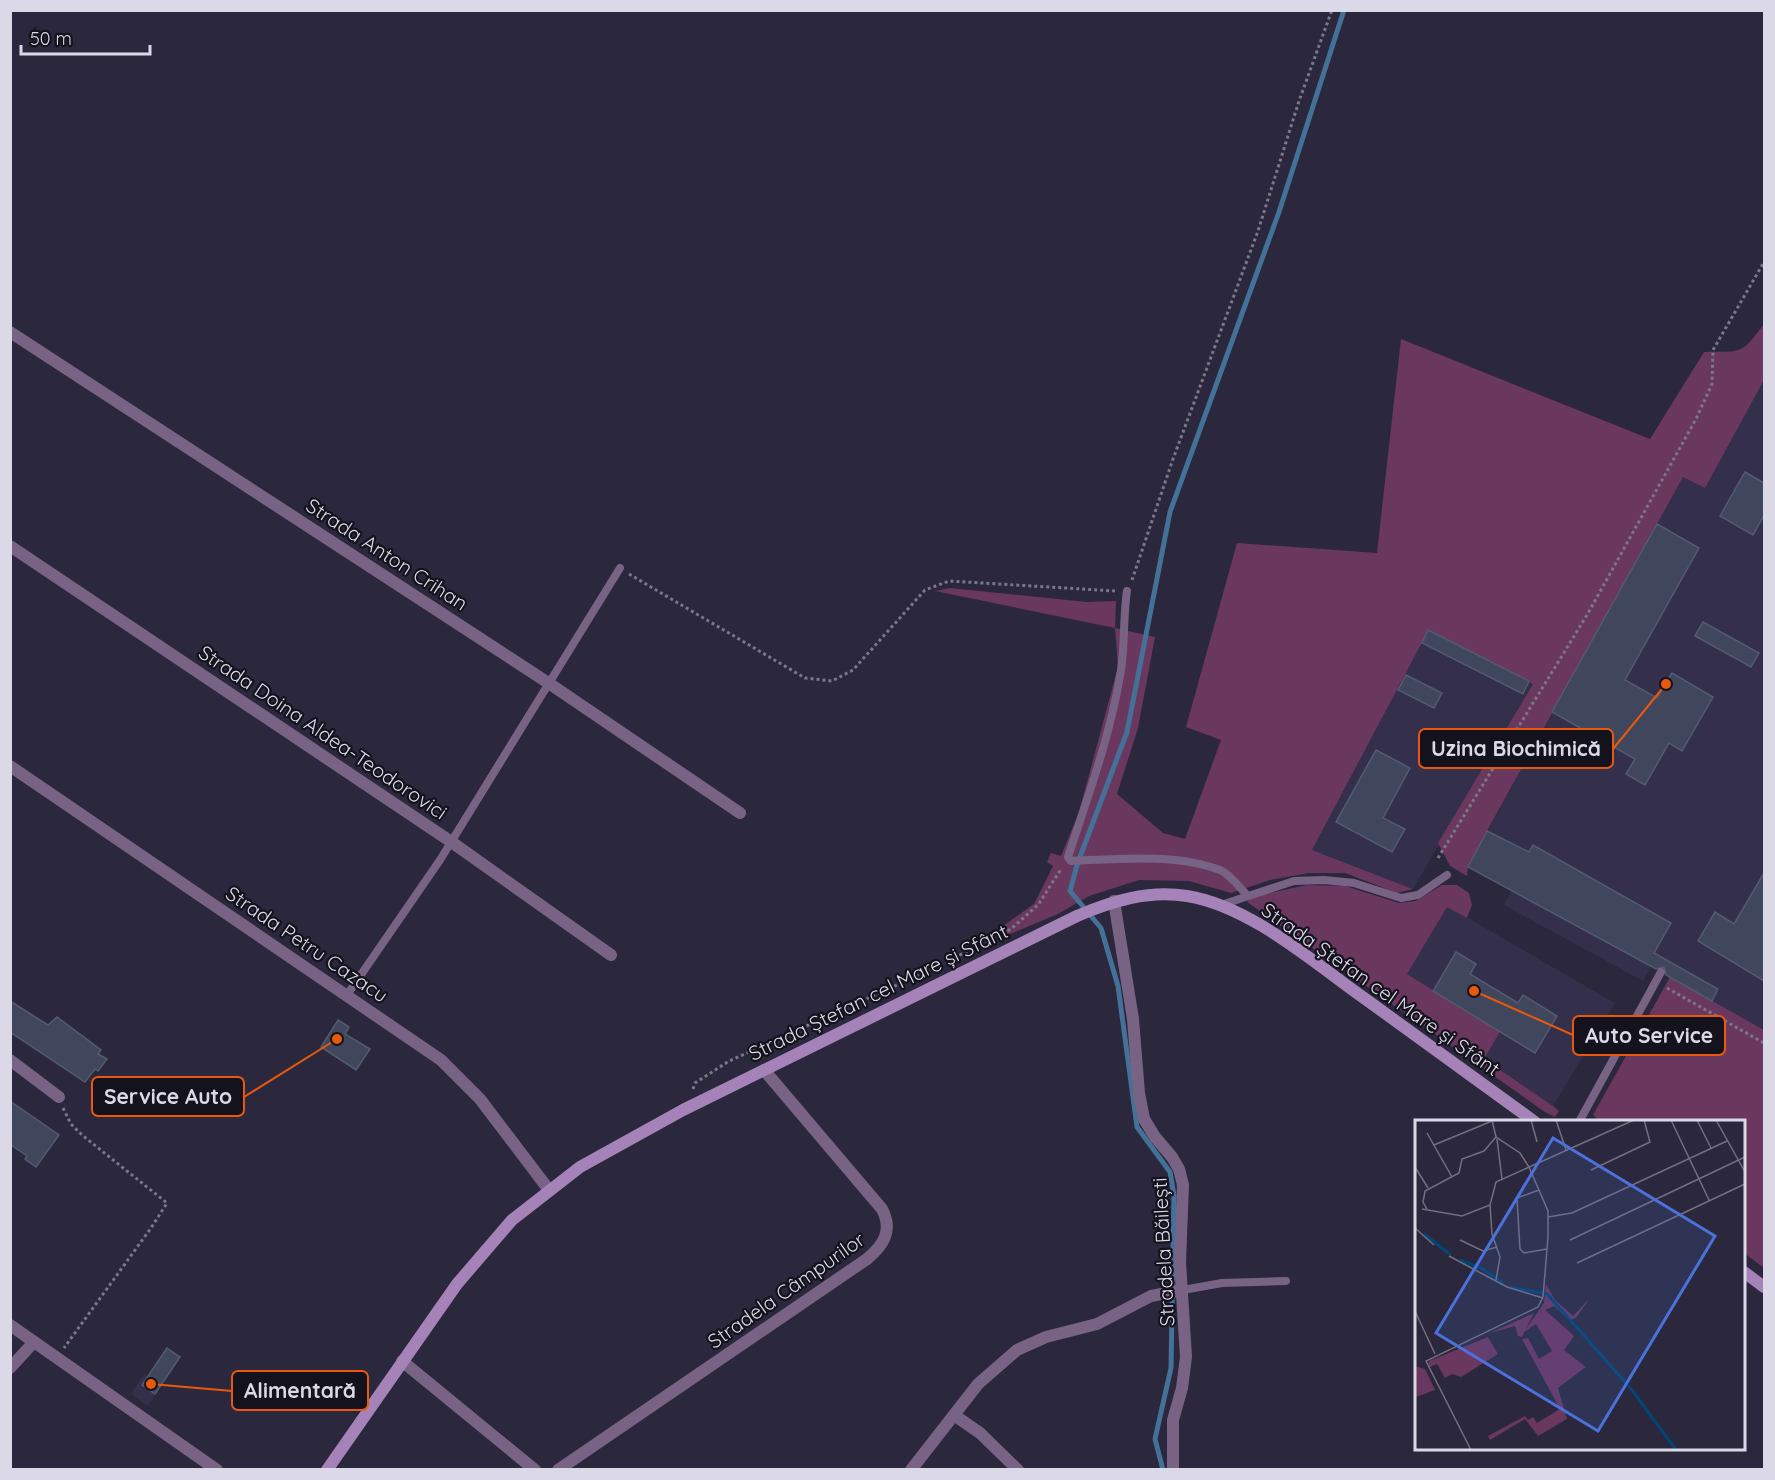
<svg xmlns="http://www.w3.org/2000/svg" width="1775" height="1480" viewBox="0 0 1775 1480" font-family="Quicksand,sans-serif">
<rect width="100%" height="100%" fill="#2b283d"/>
<g fill="#342f4a">
<path d="M1764 380V1030L1651 967 1643 981 1504 905 1511 891 1468 867 1683 476 1705 487Z"/>
<path d="M1428 630 1533 683 1413 889 1312 850Z"/>
<path d="M1447 906 1615 1003 1553 1106 1484 1059 1500 1032 1407 974Z"/>
<path d="M144 1374 161 1386 148 1406 131 1394Z"/>
</g>
<g fill="#6a375f">
<path d="M1764 324V380L1705 488 1683 477 1487 831 1468 866 1467 876 1450 866 1438 843 1533 684 1428 631 1312 850 1413 889 1397 893 1345 873H1309L1270 880 1231 893 1189 881 1139 880 1089 896 1058 914 1003 937 996 931 1034 904 1053 866 1047 862 1051 853 1061 856 1079 812 1118 667 1115 628 935 591 950 588 1087 602 1116 601 1115 628 1155 637 1138 728 1117 794 1163 833 1185 839 1221 740 1186 727 1237 543 1377 553 1401 339 1650 439 1704 352C1743 351 1740 356 1764 324Z"/>
<path d="M1307 885 1345 886 1399 903 1416 901 1442 885H1457L1469 893 1472 905 1467 918 1447 907 1407 974 1500 1032 1484 1059 1553 1106 1559 1111 1555 1117 1545 1112 1247 902 1252 897Z"/>
<path d="M1670 977 1764 1030V1268L1744 1253V1122H1601L1593 1115Z"/>
</g>
<g fill="none" stroke-linecap="round" stroke-linejoin="round">
<path stroke="#447198" stroke-width="5" d="M1163 1470 1155 1439 1171 1368 1174 1196 1170 1172 1137 1127 1118 986 1101 928 1070 891 1077 865 1127 732 1170 512 1279 212 1344 10"/>
</g>
<g fill="#40475d" stroke="#535a71" stroke-width="1.5">
<path d="M1745 472 1764 483V515L1753 535 1720 516Z"/>
<path d="M1657 524 1699 548 1625 680 1657 698 1672 673 1713 697 1682 751 1669 743 1645 785 1626 774 1635 759 1552 712Z"/>
<path d="M1703 622 1759 653 1751 667 1695 636Z"/>
<path d="M1428 630 1529 681 1523 694 1422 643Z"/>
<path d="M1406 675 1442 693 1434 708 1398 690Z"/>
<path d="M1376 750 1410 768 1383 818 1405 829 1392 852 1336 822Z"/>
<path d="M1487 831 1529 852 1533 845 1671 923 1654 953 1718 989 1712 1001 1666 975 1664 967 1656 969 1468 867Z"/>
<path d="M1764 873V981L1698 941 1715 912 1734 924Z"/>
<path d="M1456 952 1476 964 1470 974 1518 1003 1523 995 1557 1016 1535 1053 1433 991Z"/>
<path d="M10 1001 48 1025 57 1017 101 1050 98 1054 107 1059 98 1071 95 1069 85 1082 10 1032Z"/>
<path d="M338 1020 349 1027 345 1034 370 1049 356 1070 321 1047Z"/>
<path d="M10 1101 59 1135 36 1167 25 1159 27 1156 10 1144Z"/>
<path d="M167 1348 180 1357 155 1394 142 1385Z"/>
</g>
<g fill="none" stroke-linecap="round" stroke-linejoin="round">
<g stroke="#7a7789" stroke-width="3" stroke-dasharray="3 3" stroke-linecap="butt">
<path d="M629 574 805 678 832 681 853 670 925 590 949 581 1115 591"/>
<path d="M1132 580 1173 459 1258 231 1299 101 1332 10"/>
<path d="M1438 858 1587 615 1696 419 1712 384 1713 350 1764 262"/>
<path d="M954 958 1011 929 1038 905 1061 869"/>
<path d="M1667 988 1764 1043"/>
<path d="M693 1089 695 1083 729 1061 937 967"/>
<path d="M63 1108 71 1124 82 1135 167 1203 151 1228 64 1348"/>
</g>
<g stroke="#796385" stroke-width="8">
<path d="M1127 591C1123 617 1125 644 1121 670 1111 734 1088 796 1068 857L1071 861C1117 859 1176 853 1220 870 1230 874 1240 888 1247 895"/>
<path d="M1221 905 1294 881 1324 880 1354 883 1401 898 1418 895 1447 875"/>
<path d="M347 995 440 860 620 568"/>
<path d="M1579 1122 1661 972"/>
<path d="M1183 1290 1222 1283 1286 1281"/>
</g>
<g stroke="#796385" stroke-width="12">
<path d="M10 332 550 684 740 813"/>
<path d="M10 546 450 841 611 955"/>
<path d="M10 766 441 1060 480 1099 549 1190"/>
<path d="M1114 901 1133 1019 1139 1093 1144 1119 1155 1137 1172 1157 1179 1169 1183 1185 1180 1262 1186 1357 1182 1388 1173 1420V1470"/>
<path d="M10 1060 59 1097"/>
<path d="M10 1325 217 1470"/>
<path d="M402 1361 535 1470"/>
<path d="M10 1368 34 1342"/>
<path d="M954 1415 980 1433 1018 1470"/>
<path d="M558 1470 867 1259C884 1245 893 1230 882 1209L764 1070"/>
<path d="M911 1470 978 1384 1017 1350 1046 1337 1097 1324 1151 1296 1183 1290"/>
</g>
<g stroke="#a582b8" stroke-width="12">
<path d="M1744 1272 1764 1287"/>
<path d="M327 1470 457 1284 512 1220 580 1167 683 1110 1077 916C1112 901 1148 890 1187 896 1250 906 1313 962 1364 998 1421 1039 1478 1080 1535 1122"/>
</g>
</g>
<g text-anchor="middle" dominant-baseline="central" stroke-width="4.5" stroke-linejoin="round" paint-order="stroke">
<g font-size="20" fill="#dbd9e7" stroke="#14121c">
<text transform="translate(387 554) rotate(33)">Strada Anton Crihan</text>
<text transform="translate(323 732) rotate(34)">Strada Doina Aldea-Teodorovici</text>
<text transform="translate(307 944) rotate(34)">Strada Petru Cazacu</text>
<text transform="translate(1381 989) rotate(35)">Strada Ștefan cel Mare și Sfânt</text>
<text transform="translate(878 992) rotate(-26)">Strada Ștefan cel Mare și Sfânt</text>
<text transform="translate(1163 1252) rotate(-93)">Stradela Băilești</text>
<text transform="translate(786 1290) rotate(-35)">Stradela Câmpurilor</text>
</g>
</g>
<g transform="translate(1415 1120)">
<rect width="330" height="330" fill="#2b283d"/>
<path d="M131 164 140 180 158 196 174 179 161 198 154 200 139 186 130 190 159 216 149 230 171 247 143 268 152 299 123 316 110 299 75 320 73 316 110 296 113 300 118 297 122 303 145 289 107 219 113 218 124 239 137 231 121 204 109 212 129 183ZM119 193 107 217 103 216 100 206 75 213ZM73 217 83 234 46 257 37 254 30 258 22 244 13 248 14 241ZM0 246 10 249 20 270 1 277Z" fill="#6a375f"/>
<path fill="none" stroke="#034576" stroke-width="3" d="M9 114 36 135M45 140 66 148 88 163M95 167 132 174 217 270 261 330"/>
<path fill="none" stroke="#716f81" stroke-width="1.5" d="M116 0 122 22M141 0 151 30M256 0 294 80M282 0 296 28M301 0 330 52M12 13 37 57M82 19 87 59M19 25 77 1M0 47 13 68M176 50 235 22 229 0M124 70 102 78 105 129 109 133 132 129M75 85 77 114 85 137 81 160M7 89 47 96 75 85 81 62 219 0M12 89 8 82 10 71 44 53 47 39 69 31 81 17M133 97 157 93 312 21M0 108 19 125M45 120 68 131 82 127M155 120 330 37M34 136 92 167 128 178M162 143 330 64M0 191 20 234M56 330 11 241 123 187 128 177 133 117V91L114 47 105 33 81 17 77 0"/>
<path fill="#4c71dc" fill-opacity="0.15" stroke="#4c71dc" stroke-width="3" d="M138 18 300 116 183 311 21 213Z"/>
<rect width="330" height="330" fill="none" stroke="#dbd9e7" stroke-width="3"/>
</g>
<path fill="none" stroke="#e8590c" stroke-width="2" d="M1666 684L1613 749M1474 991L1573 1035M337 1039L244 1097M151 1384L232 1391"/>
<g fill="#e8590c" stroke="#14121c" stroke-width="2">
<circle cx="1666" cy="684" r="6"/>
<circle cx="1474" cy="991" r="6"/>
<circle cx="337" cy="1039" r="6"/>
<circle cx="151" cy="1384" r="6"/>
</g>
<g fill="#14121c" stroke="#e8590c" stroke-width="2">
<rect x="1419" y="729" width="194" height="39" rx="6"/>
<rect x="1573" y="1016" width="152" height="39" rx="6"/>
<rect x="92" y="1077" width="152" height="39" rx="6"/>
<rect x="232" y="1371" width="136" height="39" rx="6"/>
</g>
<g font-size="21" text-anchor="middle" font-weight="bold" fill="#dbd9e7">
<text x="1516" y="756">Uzina Biochimică</text>
<text x="1649" y="1043">Auto Service</text>
<text x="168" y="1104">Service Auto</text>
<text x="300" y="1398">Alimentară</text>
</g>
<rect width="1775" height="1480" fill="none" stroke="#dbd9e7" stroke-width="24"/>
<path d="M21 45v9h129v-9" fill="none" stroke="#dbd9e7" stroke-width="3"/>
<text x="30" y="45" font-size="18" fill="#dbd9e7" stroke="#14121c" stroke-width="4.5" paint-order="stroke">50 m</text>
</svg>
